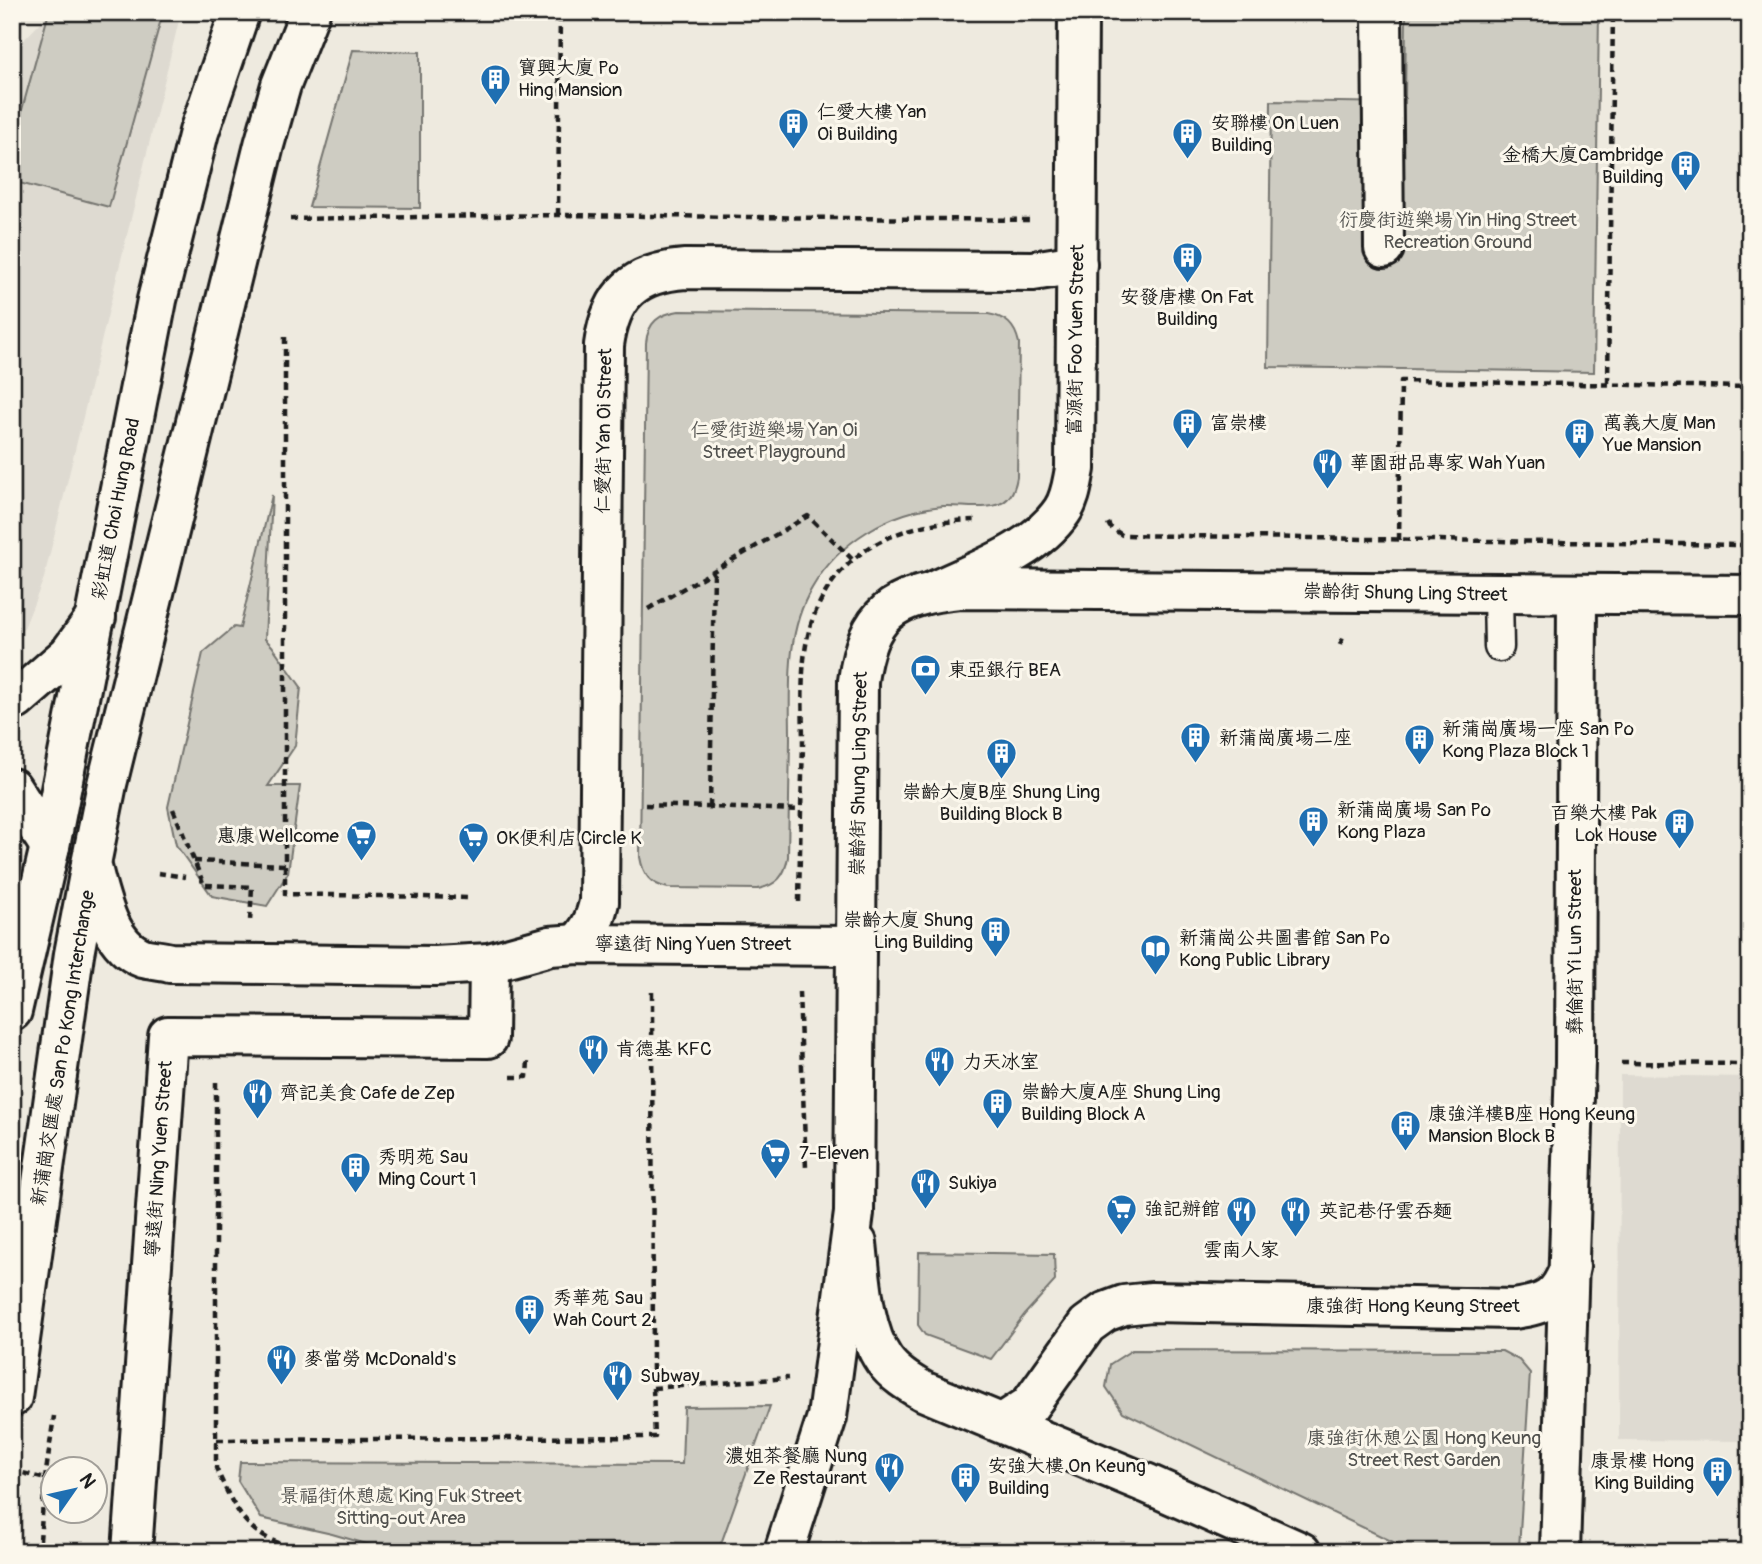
<svg xmlns="http://www.w3.org/2000/svg" width="1762" height="1564" viewBox="0 0 1762 1564" font-family="Pangolin,'LXGW WenKai TC',sans-serif">
<rect width="100%" height="100%" fill="#eeeadf"/>
<filter id="ink" filterUnits="userSpaceOnUse"><feTurbulence type="fractalNoise" baseFrequency=".0143" numOctaves="2"/><feDisplacementMap in="SourceGraphic" scale="14" xChannelSelector="R" yChannelSelector="G"/><feConvolveMatrix kernelMatrix="1 2 1 2 8 2 1 2 1" color-interpolation-filters="sRGB"/></filter>
<g filter="url(#ink)">
<g fill="#dedad1">
<path d="M51 12H181L44 578 24 628 12 635V52Z"/>
<path d="M1620 1075 1750 1077V1441L1619 1440Z"/>
</g>
<g fill="#ceccc2" stroke="#75746f" stroke-width="2">
<path d="M49 12H163L109 207 12 181V146Z"/>
<path d="M1406 12H1599L1594 372 1268 367 1271 101 1405 103Z"/>
<path d="M353 50 420 52V208L309 207Z"/>
<path d="M679 311 988 314C1006 317 1015 325 1019 343L1017 477C1015 490 1010 502 996 505 980 510 960 505 943 506 890 511 839 541 812 588 785 633 790 689 790 739 789 778 789 818 788 857 785 876 777 885 758 889L668 888C650 884 643 875 640 857L646 343C648 322 659 314 679 311Z"/>
<path d="M272 495 265 639 272 646 301 687 295 746 268 786H300L288 873 267 906 212 896 176 845 168 807 203 653 234 627 240 628Z"/>
<path d="M919 1252 1054 1254 1055 1281 1025 1314 991 1359 925 1335 918 1325Z"/>
<path d="M1132 1350 1502 1351 1519 1360 1530 1373 1519 1548 1517 1552H1414L1123 1412 1106 1387 1110 1364Z"/>
<path d="M770 1406 718 1552H394L332 1534 261 1518 238 1481 240 1462 682 1464 684 1407Z"/>
</g>
<g fill="none" stroke-linecap="round" stroke-linejoin="round">
<defs>
<path id="service" d="M1498 594 1499 647"/>
<path id="pedestrian" d="M1382 12 1384 248"/>
<g id="minor">
<path d="M932 592C975 571 1034 552 1062 511 1071 498 1072 483 1075 469L1078 12"/>
<path d="M91 864C100 896 108 945 143 958 152 960 162 961 170 963L435 966 489 963 550 946 577 944 857 946"/>
<path d="M577 944C590 930 595 920 599 902L604 345C611 294 634 273 685 269L1033 271 1077 264"/>
<path d="M857 1243C861 1279 863 1330 884 1360 894 1374 909 1383 923 1391L1148 1484 1301 1552"/>
<path d="M1003 1423 1029 1406 1087 1325 1105 1312 1124 1305 1152 1302 1514 1309C1546 1304 1558 1299 1570 1267"/>
<path d="M132 1552 168 1036 488 1038 489 963"/>
<path d="M1560 1552 1575 1063 1577 595"/>
</g>
<g id="tertiary">
<path d="M12 701 16 700 69 654 96 617"/>
<path d="M12 788 50 846"/>
<path d="M784 1552 827 1417 854 1213 858 681C867 613 894 595 959 589L1750 595"/>
</g>
<g id="primary">
<path d="M12 1011 50 846 157 300 199 132 240 12"/>
<path d="M12 1397 74 954 91 864 107 784 264 145 281 85 310 12"/>
</g>
</defs>
<use href="#service" stroke="#1c1c1c" stroke-width="33"/>
<use href="#pedestrian" stroke="#1c1c1c" stroke-width="44"/>
<use href="#minor" stroke="#1c1c1c" stroke-width="44"/>
<use href="#tertiary" stroke="#1c1c1c" stroke-width="44"/>
<use href="#primary" stroke="#1c1c1c" stroke-width="44"/>
<g stroke="#1c1c1c" stroke-width="4.5" stroke-dasharray="7 5" stroke-linecap="butt">
<path d="M558 215 560 12"/>
<path d="M290 219 558 215 1030 220"/>
<path d="M285 337V894L471 898"/>
<path d="M1608 383 1613 12"/>
<path d="M1108 523 1110 527 1122 535 1741 545 1750 537"/>
<path d="M1399 540 1401 381 1750 387"/>
<path d="M648 609 808 516 852 559"/>
<path d="M1340 645 1344 635"/>
<path d="M645 805 801 810"/>
<path d="M710 807 714 573"/>
<path d="M173 809 204 885 252 887 250 921"/>
<path d="M194 861 285 865"/>
<path d="M158 873 185 877"/>
<path d="M799 902C800 851 801 799 803 747 803 707 799 662 811 624 836 549 902 521 975 520"/>
<path d="M652 992 653 1388 788 1378"/>
<path d="M799 992 806 1168"/>
<path d="M1621 1063 1750 1064"/>
<path d="M511 1077H527L528 1060"/>
<path d="M216 1082V1468C229 1496 240 1525 269 1539 283 1546 302 1548 318 1552"/>
<path d="M217 1440 655 1437 653 1388"/>
<path d="M12 1470 45 1479"/>
<path d="M39 1552 45 1479 54 1416"/>
<path d="M734 1552 738 1541"/>
</g>
<use href="#service" stroke="#fbf7ec" stroke-width="28"/>
<use href="#pedestrian" stroke="#fbf7ec" stroke-width="38"/>
<use href="#minor" stroke="#fbf7ec" stroke-width="38"/>
<use href="#tertiary" stroke="#fbf7ec" stroke-width="38"/>
<use href="#primary" stroke="#fbf7ec" stroke-width="38"/>
</g>
</g>
<defs>
<symbol id="building-pin" viewBox="-11 -11 22 30"><path d="M0 17L-7.5 6A9.5 9.5 0 1 1 7.5 6Z" fill="#1f6fb2" stroke="#fbf7ec"/><path d="M-4-6H4V6H1V3H-1V6H-4ZM-2.5-4.3h1.7v1.8h-1.7ZM.8-4.3h1.7v1.8H.8ZM-2.5-1h1.7V.8h-1.7ZM.8-1h1.7V.8H.8Z" fill="#fff"/></symbol>
<symbol id="restaurant-pin" viewBox="-11 -11 22 30"><path d="M0 17L-7.5 6A9.5 9.5 0 1 1 7.5 6Z" fill="#1f6fb2" stroke="#fbf7ec"/><path d="M-5-6h1v4h1v-4h1v4h1v-4h1v5L-1.5 .5V6h-2V.5L-5-1ZM5-6V6H3V1.5H1.5Q1.5-4 5-6Z" fill="#fff"/></symbol>
<symbol id="bank-pin" viewBox="-11 -11 22 30"><path d="M0 17L-7.5 6A9.5 9.5 0 1 1 7.5 6Z" fill="#1f6fb2" stroke="#fbf7ec"/><path d="M-6-4H6V4H-6ZM0-2.3a2.3 2.3 0 1 0 0 4.6a2.3 2.3 0 1 0 0-4.6Z" fill="#fff"/></symbol>
<symbol id="supermarket-pin" viewBox="-11 -11 22 30"><path d="M0 17L-7.5 6A9.5 9.5 0 1 1 7.5 6Z" fill="#1f6fb2" stroke="#fbf7ec"/><path d="M-6-5.5h2.5l.6 2H6L4.5 2H-2.5L-4.4-4H-6ZM-1.5 3.2a1.3 1.3 0 1 0 .1 0ZM3 3.2a1.3 1.3 0 1 0 .1 0Z" fill="#fff"/></symbol>
<symbol id="library-pin" viewBox="-11 -11 22 30"><path d="M0 17L-7.5 6A9.5 9.5 0 1 1 7.5 6Z" fill="#1f6fb2" stroke="#fbf7ec"/><path d="M-6-4Q-3-5.5-.7-3.5V5Q-3 3-6 4ZM6-4Q3-5.5 .7-3.5V5Q3 3 6 4Z" fill="#fff"/></symbol>
</defs>
<g fill-rule="evenodd">
<use href="#building-pin" x="478" y="62" width="35" height="47"/>
<use href="#building-pin" x="776" y="106" width="35" height="47"/>
<use href="#building-pin" x="1170" y="116" width="35" height="47"/>
<use href="#building-pin" x="1668" y="148" width="35" height="47"/>
<use href="#building-pin" x="1170" y="240" width="35" height="47"/>
<use href="#building-pin" x="1170" y="406" width="35" height="47"/>
<use href="#building-pin" x="1562" y="416" width="35" height="47"/>
<use href="#restaurant-pin" x="1310" y="446" width="35" height="47"/>
<use href="#bank-pin" x="908" y="652" width="35" height="47"/>
<use href="#building-pin" x="1178" y="720" width="35" height="47"/>
<use href="#building-pin" x="1402" y="722" width="35" height="47"/>
<use href="#building-pin" x="984" y="736" width="35" height="47"/>
<use href="#building-pin" x="1296" y="804" width="35" height="47"/>
<use href="#building-pin" x="1662" y="806" width="35" height="47"/>
<use href="#supermarket-pin" x="344" y="818" width="35" height="47"/>
<use href="#supermarket-pin" x="456" y="820" width="35" height="47"/>
<use href="#building-pin" x="978" y="914" width="35" height="47"/>
<use href="#library-pin" x="1138" y="932" width="35" height="47"/>
<use href="#restaurant-pin" x="576" y="1032" width="35" height="47"/>
<use href="#restaurant-pin" x="922" y="1044" width="35" height="47"/>
<use href="#restaurant-pin" x="240" y="1076" width="35" height="47"/>
<use href="#building-pin" x="980" y="1086" width="35" height="47"/>
<use href="#building-pin" x="1388" y="1108" width="35" height="47"/>
<use href="#supermarket-pin" x="758" y="1136" width="35" height="47"/>
<use href="#building-pin" x="338" y="1150" width="35" height="47"/>
<use href="#restaurant-pin" x="908" y="1166" width="35" height="47"/>
<use href="#supermarket-pin" x="1104" y="1192" width="35" height="47"/>
<use href="#restaurant-pin" x="1224" y="1194" width="35" height="47"/>
<use href="#restaurant-pin" x="1278" y="1194" width="35" height="47"/>
<use href="#building-pin" x="512" y="1292" width="35" height="47"/>
<use href="#restaurant-pin" x="264" y="1342" width="35" height="47"/>
<use href="#restaurant-pin" x="600" y="1358" width="35" height="47"/>
<use href="#restaurant-pin" x="872" y="1450" width="35" height="47"/>
<use href="#building-pin" x="1700" y="1454" width="35" height="47"/>
<use href="#building-pin" x="948" y="1460" width="35" height="47"/>
</g>
<g text-anchor="middle" dominant-baseline="central" stroke-width="6" stroke-linejoin="round" paint-order="stroke">
<g font-size="19" fill="#1c1c1c" stroke="#fbf7ec" text-anchor="start">
<text x="518" y="68">寶興大廈 Po<tspan x="518" dy="22">Hing Mansion</tspan></text>
<text x="817" y="112">仁愛大樓 Yan<tspan x="817" dy="22">Oi Building</tspan></text>
<text x="1211" y="123">安聯樓 On Luen<tspan x="1211" dy="22">Building</tspan></text>
<text x="1663" y="155" text-anchor="end">金橋大廈Cambridge<tspan x="1663" dy="22">Building</tspan></text>
<text x="1187" y="297" text-anchor="middle">安發唐樓 On Fat<tspan x="1187" dy="22">Building</tspan></text>
<text x="1210" y="423">富崇樓</text>
<text x="1603" y="423">萬義大廈 Man<tspan x="1603" dy="22">Yue Mansion</tspan></text>
<text x="1350" y="463">華園甜品專家 Wah Yuan</text>
<text x="948" y="670">東亞銀行 BEA</text>
<text x="1442" y="729">新蒲崗廣場一座 San Po<tspan x="1442" dy="22">Kong Plaza Block 1</tspan></text>
<text x="1219" y="738">新蒲崗廣場二座</text>
<text x="1001" y="792" text-anchor="middle">崇齡大廈B座 Shung Ling<tspan x="1001" dy="22">Building Block B</tspan></text>
<text x="1337" y="810">新蒲崗廣場 San Po<tspan x="1337" dy="22">Kong Plaza</tspan></text>
<text x="1657" y="813" text-anchor="end">百樂大樓 Pak<tspan x="1657" dy="22">Lok House</tspan></text>
<text x="339" y="836" text-anchor="end">惠康 Wellcome</text>
<text x="496" y="838">OK便利店 Circle K</text>
<text x="973" y="920" text-anchor="end">崇齡大廈 Shung<tspan x="973" dy="22">Ling Building</tspan></text>
<text x="1179" y="938">新蒲崗公共圖書館 San Po<tspan x="1179" dy="22">Kong Public Library</tspan></text>
<text x="616" y="1049">肯德基 KFC</text>
<text x="963" y="1062">力天冰室</text>
<text x="1021" y="1092">崇齡大廈A座 Shung Ling<tspan x="1021" dy="22">Building Block A</tspan></text>
<text x="280" y="1093">齊記美食 Cafe de Zep</text>
<text x="1428" y="1114">康強洋樓B座 Hong Keung<tspan x="1428" dy="22">Mansion Block B</tspan></text>
<text x="799" y="1153">7-Eleven</text>
<text x="378" y="1157">秀明苑 Sau<tspan x="378" dy="22">Ming Court 1</tspan></text>
<text x="948" y="1183">Sukiya</text>
<text x="1144" y="1209">強記辦館</text>
<text x="1319" y="1211">英記巷仔雲吞麵</text>
<text x="1241" y="1250" text-anchor="middle">雲南人家</text>
<text x="553" y="1298">秀華苑 Sau<tspan x="553" dy="22">Wah Court 2</tspan></text>
<text x="304" y="1359">麥當勞 McDonald's</text>
<text x="640" y="1376">Subway</text>
<text x="867" y="1456" text-anchor="end">濃姐茶餐廳 Nung<tspan x="867" dy="22">Ze Restaurant</tspan></text>
<text x="1694" y="1461" text-anchor="end">康景樓 Hong<tspan x="1694" dy="22">King Building</tspan></text>
<text x="988" y="1466">安強大樓 On Keung<tspan x="988" dy="22">Building</tspan></text>
</g>
<g font-size="19" fill="#51514e" stroke="#fbf7ec">
<text x="1458" y="220">衍慶街遊樂場 Yin Hing Street<tspan x="1458" dy="22">Recreation Ground</tspan></text>
<text x="774" y="430">仁愛街遊樂場 Yan Oi<tspan x="774" dy="22">Street Playground</tspan></text>
<text x="1424" y="1438">康強街休憩公園 Hong Keung<tspan x="1424" dy="22">Street Rest Garden</tspan></text>
<text x="401" y="1496">景福街休憩處 King Fuk Street<tspan x="401" dy="22">Sitting-out Area</tspan></text>
</g>
<g font-size="19" fill="#1c1c1c" stroke="#fbf7ec">
<text transform="translate(1076 340) rotate(-89)">富源街 Foo Yuen Street</text>
<text transform="translate(604 431) rotate(-89)">仁愛街 Yan Oi Street</text>
<text transform="translate(116 509) rotate(-79)">彩虹道 Choi Hung Road</text>
<text transform="translate(1405 593) rotate(1)">崇齡街 Shung Ling Street</text>
<text transform="translate(859 774) rotate(-89)">崇齡街 Shung Ling Street</text>
<text x="693" y="944">寧遠街 Ning Yuen Street</text>
<text transform="translate(1575 952) rotate(-90)">彝倫街 Yi Lun Street</text>
<text transform="translate(63 1048) rotate(-81)">新蒲崗交匯處 San Po Kong Interchange</text>
<text transform="translate(159 1159) rotate(-86)">寧遠街 Ning Yuen Street</text>
<text x="1413" y="1306">康強街 Hong Keung Street</text>
</g>
</g>
<rect width="1762" height="1564" fill="none" stroke="#fbf7ec" stroke-width="42"/>
<rect x="21" y="21" width="1720" height="1522" fill="none" stroke="#1c1c1c" stroke-width="2.5" filter="url(#ink)"/>
<g transform="translate(74 1490) rotate(56)"><circle r="33" fill="#fbf7ec" stroke="#a29f99" stroke-width="2"/>
<path d="M0-5L12 26L0 18L-12 26Z" fill="#1f6fb2"/>
<text y="-10" font-size="19" font-weight="bold" text-anchor="middle" fill="#1c1c1c">N</text>
</g>
</svg>
